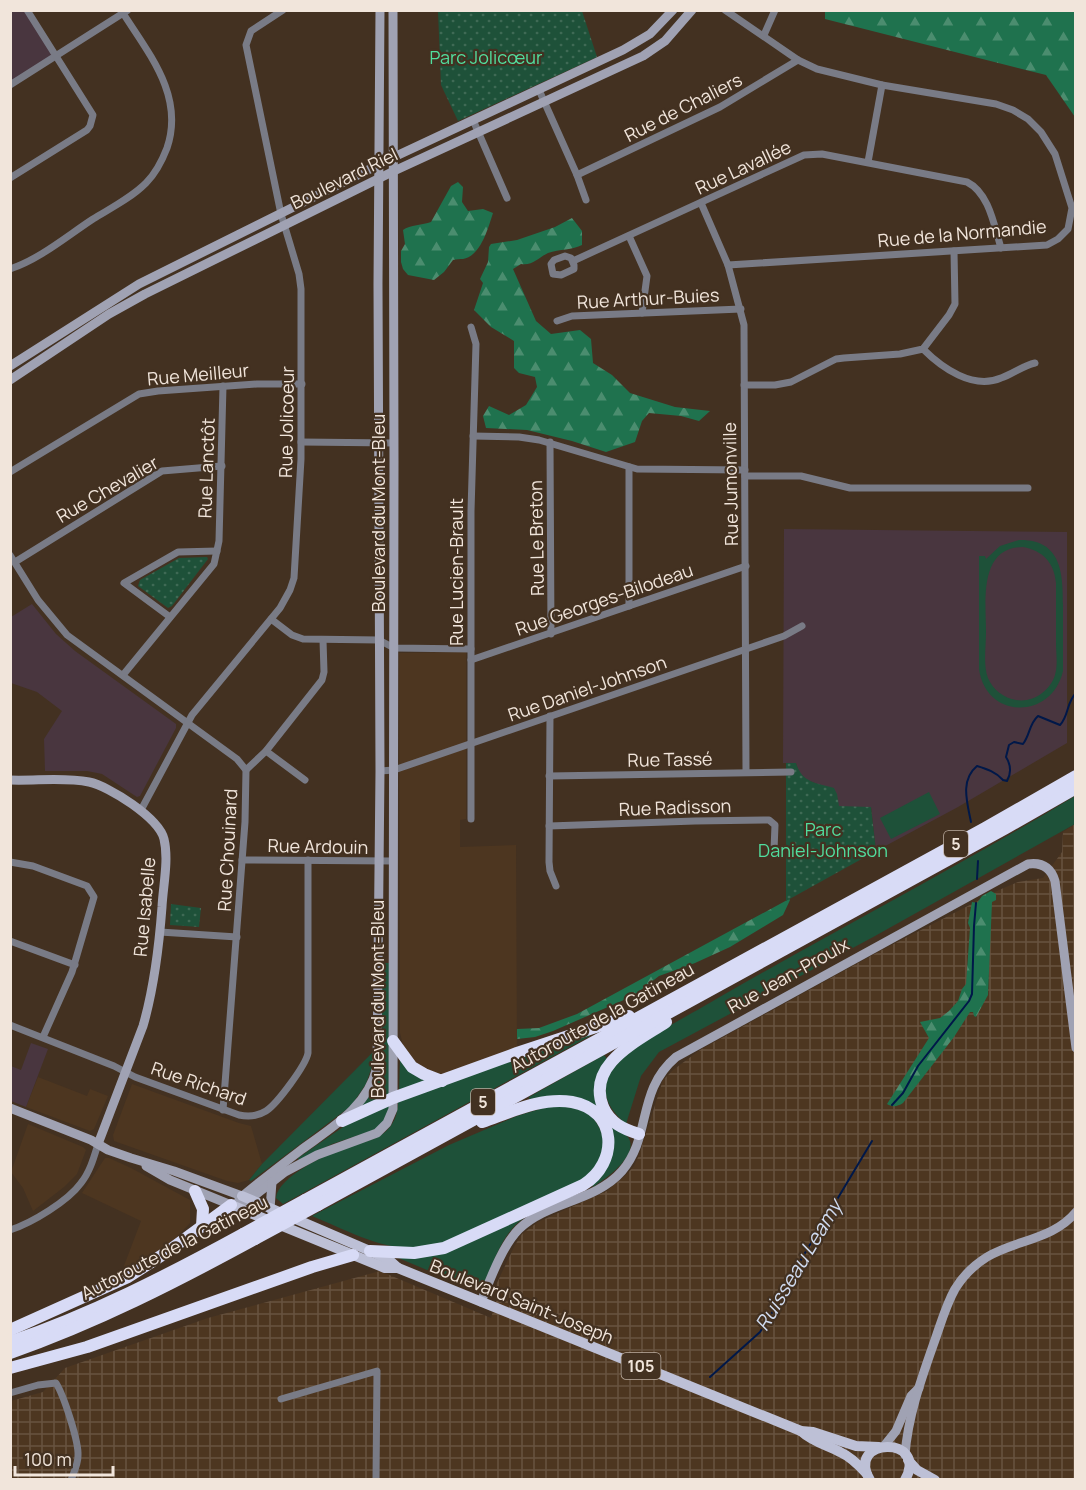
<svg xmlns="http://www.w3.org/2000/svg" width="1086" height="1490" viewBox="0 0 1086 1490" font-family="Manrope,sans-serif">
<defs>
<pattern id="industrial-grid" width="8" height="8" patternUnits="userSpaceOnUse" patternTransform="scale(1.5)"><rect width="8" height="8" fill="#4d3620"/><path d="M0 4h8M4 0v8" fill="none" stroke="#675340"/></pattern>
<pattern id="forest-firs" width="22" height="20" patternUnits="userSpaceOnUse" patternTransform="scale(1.5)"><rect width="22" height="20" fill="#1f724e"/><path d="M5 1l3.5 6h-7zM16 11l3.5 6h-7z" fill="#4b8d6f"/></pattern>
<pattern id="park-dots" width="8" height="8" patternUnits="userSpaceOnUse" patternTransform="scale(1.5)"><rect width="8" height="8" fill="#1e5139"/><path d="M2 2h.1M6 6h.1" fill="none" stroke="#3f6a55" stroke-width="1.8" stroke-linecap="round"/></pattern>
</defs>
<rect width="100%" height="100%" fill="#433121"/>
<g fill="#4d3620">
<path d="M466 652V819L460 820V847L516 845 517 1052 451 1073 439 1074 419 1066 404 1049 400 1033 399 653Z"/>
<path d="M38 1077 87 1096 90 1089 108 1096 94 1129 90 1131 26 1107Z"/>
<path d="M132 1084 239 1123 251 1126 262 1164 249 1180 238 1183 227 1181 114 1141 113 1135Z"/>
<path d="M28 1124 83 1147 86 1150 77 1174 64 1187 33 1211 23 1188 11 1172Z"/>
<path d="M105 1158H109L131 1168 190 1200V1223L165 1249 122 1271 141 1221 82 1193Z"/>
</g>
<path fill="url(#industrial-grid)" d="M1075 824V1479L11 1480V1401L43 1392 65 1368 208 1318 380 1271 491 1318 499 1292 495 1287 515 1245 522 1234 538 1222 607 1191 626 1175 634 1166 639 1155 663 1080 673 1070 700 1050 880 951 999 890 1018 882 1043 878 1062 852 1063 832Z"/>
<g fill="#49363f">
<path d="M11 11H27L57 55 11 85Z"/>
<path d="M784 529 1067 532V743L958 807 876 851 871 807H838V799L822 786 805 779 799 772 796 763H783Z"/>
<path d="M32 604 56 634 75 651 176 724V728L140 796 137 797 102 774 87 771H45L44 739 62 711 37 692 11 683V617Z"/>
<path d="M31 1043 48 1049 26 1107 11 1101V1066L21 1070Z"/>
</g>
<g fill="#1e5139" fill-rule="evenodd">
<path d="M1019 540C1065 539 1063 579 1063 613 1063 633 1063 652 1063 671 1052 720 986 720 979 669V556H985L986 559 1000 546ZM1023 547C1043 551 1054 562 1056 583 1056 603 1056 623 1056 643 1056 653 1058 665 1055 675 1050 691 1033 703 1016 700 1004 698 993 690 988 678 983 665 986 647 986 632 986 603 978 547 1023 547Z"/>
<path d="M929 792 940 814 891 839 880 818Z"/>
<path d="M1075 796V824L875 936 659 1052 641 1076 626 1124C609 1110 597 1089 612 1069 628 1046 692 1014 718 998 836 930 958 867 1075 796Z"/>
<path d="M382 963H390V1096L364 1107 362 1104 375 1085 382 1066Z"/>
<path d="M588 1033 590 1036 283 1204 276 1198C278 1177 326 1154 345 1148 357 1143 374 1141 384 1133 394 1125 398 1114 398 1101Z"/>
<path d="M373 1052 372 1066 366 1084 351 1106 251 1181 249 1180 262 1164Z"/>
<path d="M604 1055 608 1060 597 1085 625 1134C645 1151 606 1179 593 1187L592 1184 612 1156 597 1109 530 1101 529 1097Z"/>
<path d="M400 1059 429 1079 399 1093Z"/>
<path d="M390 1103 387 1119 377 1129 332 1144 299 1161 298 1158 346 1125Z"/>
<path d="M550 1106C572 1107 590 1107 600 1129 608 1146 600 1163 588 1175 578 1185 557 1191 543 1197 509 1213 452 1246 416 1248 381 1250 344 1229 312 1216L449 1145 517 1116Z"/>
<path d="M524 1218C503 1232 495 1259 485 1282L480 1287 470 1288 396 1257Z"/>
</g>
<g fill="url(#forest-firs)">
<path d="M825 11H1075V117L1046 75 825 19Z"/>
<path d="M458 182 463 187 462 202 468 211 483 209 493 213C488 228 481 256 463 259 460 259 456 259 453 260L444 272 434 280 408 275 403 269 401 262V251L405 244 403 230C410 225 423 225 431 222L451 186Z"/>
<path d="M572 218 582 231V245C573 250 559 249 548 253 539 257 533 266 521 264L513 269 536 321 551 334 580 330 591 339 593 363 612 375 630 393 675 407 710 411 699 421 681 416 649 413 642 421 635 442 606 452 572 441 527 430 486 428 483 416 489 406 509 415 526 405 537 387 535 377 519 373 514 368V341L491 327 474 310 483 283 480 279 488 262 489 247 491 244 517 240 555 227Z"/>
<path d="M991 891 996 894V900L992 902 988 995 976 1017 974 1016 973 1012H970L954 1037 903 1103C897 1107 892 1107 887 1104L929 1038 920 1022 940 1018 949 1011 958 1001 962 989 966 984 970 928 968 923 972 902 977 903 982 896Z"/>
<path d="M789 899 790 900 783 915 730 947 695 963 659 976 633 996 553 1031 535 1037 517 1039V1029L539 1028 577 1014Z"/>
</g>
<g fill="url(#park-dots)">
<path d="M438 11H582L597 57 458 121 441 85Z"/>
<path d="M207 557 208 559 172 606 168 608 138 586 140 580 179 558Z"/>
<path d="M786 763H796C802 783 817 783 834 788L837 794 839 806 871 807 876 851 786 901Z"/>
<path d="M171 904 201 908 199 927 170 925Z"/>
</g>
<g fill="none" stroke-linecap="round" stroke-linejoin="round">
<g stroke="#001849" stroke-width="2">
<path d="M971 822C967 802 960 780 977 766 987 769 996 772 1003 780L1007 781C1012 772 1011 765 1006 757L1009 745 1014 742 1023 744C1030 735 1029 724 1038 716L1060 725C1069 716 1066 703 1076 693"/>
<path d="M977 879 978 861"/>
<path d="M892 1105 903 1093 918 1066 969 1001 972 994 974 926 976 903"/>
<path d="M710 1377 760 1332 793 1279 796 1268 872 1141"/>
</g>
<g stroke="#797b86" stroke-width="7">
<path d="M725 10 798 60 817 69 882 85 996 104 1013 110 1028 119 1041 132 1055 154 1072 208 1068 229 1058 239 1047 245 728 265"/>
<path d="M764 35 775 10"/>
<path d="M10 85 128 10"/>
<path d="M539 90 577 175 586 200"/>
<path d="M473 120 507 198"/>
<path d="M868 162 882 85"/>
<path d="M577 175 720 107 798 60"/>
<path d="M10 178 87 130 90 126 93 115 27 10"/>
<path d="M701 203 728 265 744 325 746 772"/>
<path d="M629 236 647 276 642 313"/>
<path d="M565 256 571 258 574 265V269L561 275 553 274 551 264 554 260Z"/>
<path d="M573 261 804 155 822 154 967 182C989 193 994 225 1001 248"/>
<path d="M10 269C40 259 67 236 93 219 111 208 131 198 146 183 156 173 162 161 167 148 185 95 148 53 121 10"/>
<path d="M557 321 572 316 741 309"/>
<path d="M923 349C942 368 973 390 1001 378 1013 374 1022 366 1035 363"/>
<path d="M744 385H775L791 382 836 359 844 358 900 354 923 349 949 315 955 304 954 251"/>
<path d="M473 436 519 437 539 440 637 469 745 470"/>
<path d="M301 442 394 443"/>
<path d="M550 442 551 634"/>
<path d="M629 467V606"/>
<path d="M10 472 139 394 158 391 257 384H302"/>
<path d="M745 476H801L850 488H1028"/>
<path d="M10 555 38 600 67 635 237 759 246 770 245 822 223 1110"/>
<path d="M15 562 162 471 222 466"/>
<path d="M170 617 124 583 178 552 217 551"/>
<path d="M271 619 292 635 303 639 379 640 394 648 471 649"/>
<path d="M471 660 746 566"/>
<path d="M123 675 214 564 219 541 223 386"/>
<path d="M550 716 549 862 550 871 556 886"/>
<path d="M266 751 305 780"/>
<path d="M246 770 266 751 322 680 324 672 323 640"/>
<path d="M380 771 394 770 784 636 802 626"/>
<path d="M549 776 791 772"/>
<path d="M141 810 192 715 280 608 290 590 294 578 301 459V289L299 274 281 214 246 45 251 31 283 10"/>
<path d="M471 819V511L476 344 471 327"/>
<path d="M549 826 695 821 769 820 775 825 774 850"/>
<path d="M242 860 393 861"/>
<path d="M10 862 33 866 87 886 94 897 72 972 43 1037"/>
<path d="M160 932 237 937"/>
<path d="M10 941 75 965"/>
<path d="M10 1025 114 1066 135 1077 239 1115C248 1117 258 1116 266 1111 277 1104 306 1065 308 1053V860"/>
<path d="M10 1230C32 1223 68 1201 81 1183 90 1172 94 1157 98 1144"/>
<path d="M10 1393 38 1385 56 1383C64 1396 79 1442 78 1456 78 1464 74 1472 71 1480"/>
<path d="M281 1399 377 1371 376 1480"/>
</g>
<g stroke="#a0a2b3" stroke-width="9">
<path d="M10 366 139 284 394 157 623 50 650 34 673 10"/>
<path d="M10 380 109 314 145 294 394 171 643 56 665 41 692 10"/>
<path d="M10 780C36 781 64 777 89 782 109 786 159 818 164 839 169 860 163 886 162 907 159 947 154 988 143 1026L98 1144"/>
<path d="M10 1108 91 1140 108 1150 131 1158 174 1171 242 1196"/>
<path d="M146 1166 170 1180 231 1205"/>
<path d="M239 1199C259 1182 280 1166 301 1150 331 1128 368 1107 377 1067L380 771 378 284 380 10"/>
<path d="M231 1205 249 1200 285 1172 317 1155 377 1133 387 1123 393 1109 394 461 393 10"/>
<path d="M270 1209 272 1182"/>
<path d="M481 1302C490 1280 502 1246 519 1229 548 1201 595 1202 622 1171 652 1136 636 1091 676 1057L1028 864C1042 862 1051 868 1055 881L1076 1048"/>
<path d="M884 1446 896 1431 911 1396 919 1388"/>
<path d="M905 1455C908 1415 922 1377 935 1340 941 1323 946 1305 955 1289 963 1276 974 1265 987 1257 1016 1240 1054 1239 1076 1212"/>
</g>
<g stroke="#bdc0d6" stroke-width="10">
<path d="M242 1196 370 1251 389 1260 398 1268"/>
<path d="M231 1205 385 1268H398L801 1431 813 1432 856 1446 879 1447"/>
<path d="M801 1431C813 1442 827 1445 840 1452 851 1457 859 1465 867 1474"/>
<path d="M908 1460 917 1470 935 1480"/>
<path d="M870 1480C844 1437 930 1435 905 1480"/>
</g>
<g stroke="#d8dbf6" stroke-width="12">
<path d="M393 1041 412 1067 424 1074 442 1081"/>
<path d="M342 1121 393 1098 517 1053 629 1016"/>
<path d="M639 1134C623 1129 610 1123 603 1107 586 1064 638 1041 666 1022"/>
<path d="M195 1191 203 1209 202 1226"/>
<path d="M305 1200 985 828 1076 776"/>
<path d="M318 1205 1006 828 1076 788"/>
<path d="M370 1251 414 1253 444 1248 583 1185C619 1163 618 1110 572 1102 541 1097 511 1112 482 1122"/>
<path d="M10 1330 128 1277 167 1252 231 1205"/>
<path d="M10 1342C92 1314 168 1275 243 1234"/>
<path d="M10 1353C96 1323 176 1282 255 1239"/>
<path d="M10 1368 87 1347 312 1267 353 1255"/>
</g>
<g stroke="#d8dbf6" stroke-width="12">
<path d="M243 1234 305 1200"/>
<path d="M255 1239 318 1205"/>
</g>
</g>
<g text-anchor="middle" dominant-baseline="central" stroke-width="4.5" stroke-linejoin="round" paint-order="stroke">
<g fill="#433121" stroke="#bdafa3" stroke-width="1.5">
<rect x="944" y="831" width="24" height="26" rx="4.5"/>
<rect x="471" y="1089" width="24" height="26" rx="4.5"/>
<rect x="621.5" y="1353" width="39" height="26" rx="4.5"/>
</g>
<g font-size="16" font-weight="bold" fill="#f1e5db">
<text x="956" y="844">5</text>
<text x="483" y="1102">5</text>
<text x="641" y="1366">105</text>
</g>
<g font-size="18" fill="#51de9e" stroke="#433121">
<text x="486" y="57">Parc Jolicœur</text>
<text x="823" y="829">Parc<tspan x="823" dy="21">Daniel-Johnson</tspan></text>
</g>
<g font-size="18" fill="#f1e5db" stroke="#433121">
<text transform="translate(683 107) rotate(-27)">Rue de Chaliers</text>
<text transform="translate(743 167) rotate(-25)">Rue Lavallée</text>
<text transform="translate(344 178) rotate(-26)">Boulevard Riel</text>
<text transform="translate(962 233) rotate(-5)">Rue de la Normandie</text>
<text transform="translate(648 298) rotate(-3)">Rue Arthur-Buies</text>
<text transform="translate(198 374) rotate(-5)">Rue Meilleur</text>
<text transform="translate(286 422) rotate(-89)">Rue Jolicoeur</text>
<text transform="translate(206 468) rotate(-88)">Rue Lanctôt</text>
<text transform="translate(730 484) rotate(-91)">Rue Jumonville</text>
<text transform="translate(107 489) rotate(-30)">Rue Chevalier</text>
<text transform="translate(378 513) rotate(-90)">Boulevard du Mont-Bleu</text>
<text transform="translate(536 538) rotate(-91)">Rue Le Breton</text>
<text transform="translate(456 572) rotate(-90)">Rue Lucien-Brault</text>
<text transform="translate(604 599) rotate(-19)">Rue Georges-Bilodeau</text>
<text transform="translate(587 688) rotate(-19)">Rue Daniel-Johnson</text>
<text transform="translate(670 759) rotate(-1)">Rue Tassé</text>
<text transform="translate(675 807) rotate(-2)">Rue Radisson</text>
<text transform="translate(318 846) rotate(1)">Rue Ardouin</text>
<text transform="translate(227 850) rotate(-87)">Rue Chouinard</text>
<text transform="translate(144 907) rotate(-85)">Rue Isabelle</text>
<text transform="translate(788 975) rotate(-29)">Rue Jean-Proulx</text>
<text transform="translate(377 999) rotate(-90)">Boulevard du Mont-Bleu</text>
<text transform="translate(602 1017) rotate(-29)">Autoroute de la Gatineau</text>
<text transform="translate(199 1083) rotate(19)">Rue Richard</text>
<text transform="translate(174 1247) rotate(-27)">Autoroute de la Gatineau</text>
<text transform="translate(522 1301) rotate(22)">Boulevard Saint-Joseph</text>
</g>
<g font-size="20" font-style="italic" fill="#cfdaef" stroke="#433121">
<text transform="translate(798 1265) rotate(-59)">Ruisseau Leamy</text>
</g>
</g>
<rect width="1086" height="1490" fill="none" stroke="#f1e5db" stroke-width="24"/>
<path d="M15 1466v9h98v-9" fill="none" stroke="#f1e5db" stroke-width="3"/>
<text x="24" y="1466" font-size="18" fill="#f1e5db" stroke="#433121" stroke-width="4.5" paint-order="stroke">100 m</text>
</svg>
